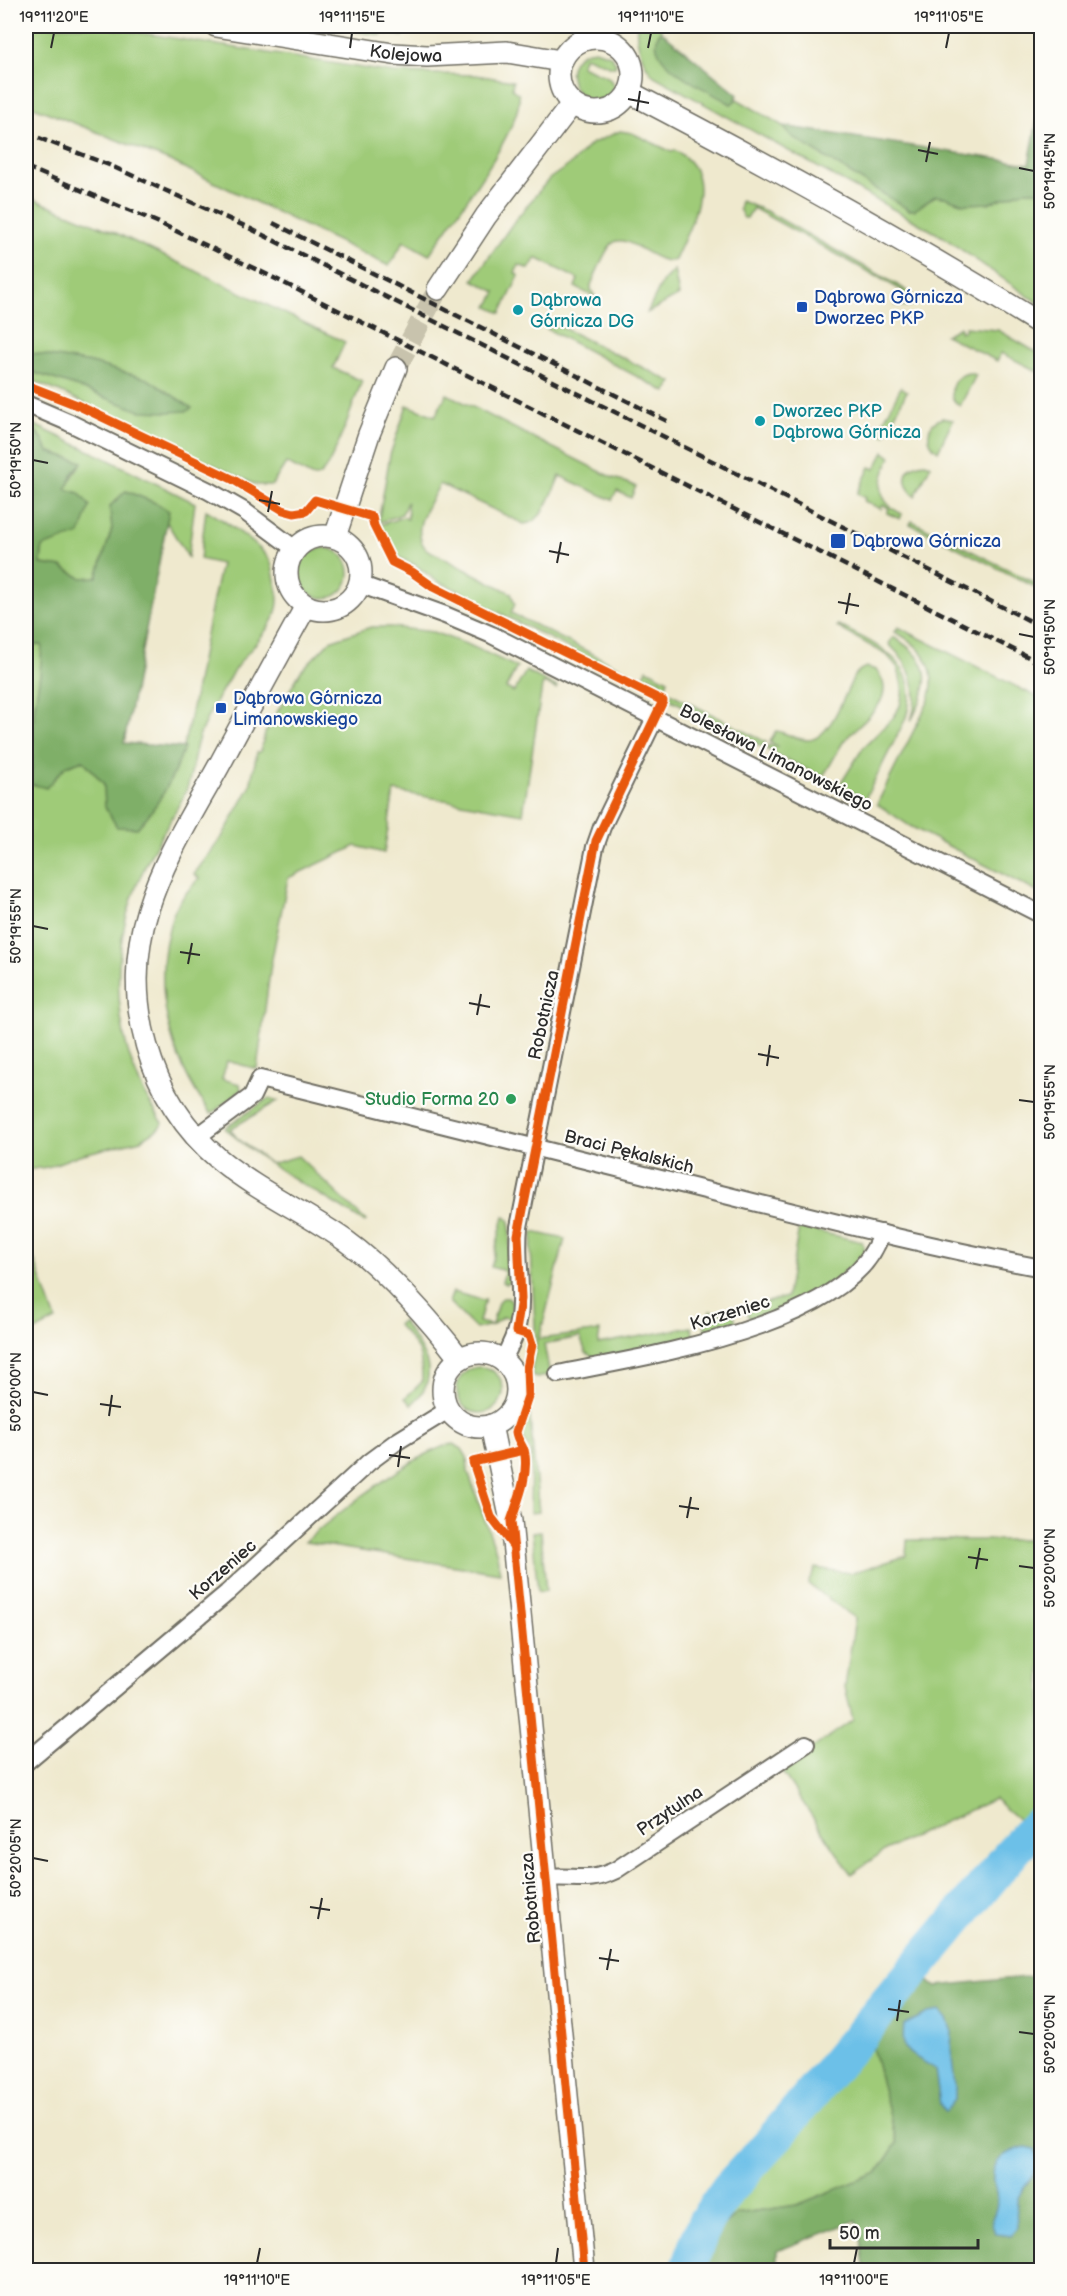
<svg xmlns="http://www.w3.org/2000/svg" width="1067" height="2296" viewBox="0 0 1067 2296" font-family="'Balsamiq Sans',sans-serif">
<rect width="100%" height="100%" fill="#fdfcf7"/>
<filter id="ink" filterUnits="userSpaceOnUse"><feTurbulence type="fractalNoise" baseFrequency=".0167" numOctaves="2"/><feDisplacementMap in="SourceGraphic" scale="12" xChannelSelector="R" yChannelSelector="G"/><feConvolveMatrix kernelMatrix="1 2 1 2 8 2 1 2 1" color-interpolation-filters="sRGB"/></filter>
<filter id="wash" filterUnits="userSpaceOnUse"><feTurbulence type="fractalNoise" baseFrequency=".008" numOctaves="4" result="noise"/><feDisplacementMap in="SourceGraphic" scale="24" xChannelSelector="R" yChannelSelector="G"/><feGaussianBlur stdDeviation="1.35" result="paint"/><feColorMatrix in="noise" values="0 0 0 0 0 0 0 0 0 0 0 0 0 0 0 0 0 1.4 0 .05"/><feComposite in="paint" operator="in"/></filter>
<g filter="url(#wash)">
<rect width="100%" height="100%" fill="#efe9ce"/>
<g fill="#9fcb78" stroke="#657b52" stroke-width="1.5">
<path d="M26 26H98L394 73 476 75 513 81 512 89 519 95C524 127 449 224 429 255L404 241 389 266 170 161 26 104Z"/>
<path d="M318 26H405L403 36 383 33V27L381 35Z"/>
<path d="M637 26H660L661 31 658 35 708 90 731 104 737 99 783 126 791 136 909 210 915 209 935 196 945 197 964 204 989 203 1023 191H1041V305L943 237 654 76C643 65 635 41 637 26Z"/>
<path d="M595 50 610 55 616 63 615 67H612L585 56 581 66 608 77 614 85 611 95C574 119 550 54 595 50Z"/>
<path d="M620 131 632 133 672 152 674 150C721 174 690 225 675 260 657 267 628 232 613 243 605 248 596 275 591 285V290L596 298 575 287 578 279 536 258 529 269 519 265 515 273 519 276 501 313 488 307 496 292 473 280 513 223 549 179 572 163 591 144Z"/>
<path d="M26 196 114 232 345 342 333 368 362 381C354 400 334 464 320 475 316 478 315 477 311 476L286 463 272 485H256L67 395 26 378V370L75 386 115 370 91 363 26 352Z"/>
<path d="M741 201 766 211 901 287 919 300 909 306 896 305 903 291 753 208 747 218H744L739 209Z"/>
<path d="M674 270 679 295 647 313 663 281Z"/>
<path d="M552 320 558 322 557 325 672 382 666 392 547 329Z"/>
<path d="M960 327V332L965 330V327L998 330 1041 355V373L1001 353 997 361 945 335Z"/>
<path d="M968 373 976 375 960 406 953 400C949 386 954 377 968 373Z"/>
<path d="M901 387 907 391 885 435 878 432Z"/>
<path d="M447 394 611 477 636 486 631 498 617 491 612 500 560 476C552 492 544 523 524 524L440 484C430 503 409 529 426 549L511 593 515 604 511 613 642 679 647 669 668 680 664 690 766 742 763 747 658 693 661 682 649 676 642 685 470 598 471 596 437 581 415 565 398 557 380 525 403 517 408 519 407 502 402 514 380 522 379 518 390 455 407 405 435 416Z"/>
<path d="M942 418 953 420 938 451C924 441 926 424 942 418Z"/>
<path d="M26 421 109 460 195 503 188 557 166 521 158 504 126 491 110 506 112 529 97 577 81 578 62 567 41 564C42 532 64 488 82 462L48 451 43 439 30 425 26 426Z"/>
<path d="M884 452 891 457C879 481 874 500 902 514L900 519 887 513 889 508 883 505 881 509 864 501 865 498 857 494 870 467 875 469Z"/>
<path d="M925 463 931 465 915 496C899 482 904 465 925 463Z"/>
<path d="M206 510C222 519 261 545 270 561 273 567 278 593 278 601 278 627 242 654 230 677 219 695 206 717 199 737 193 755 193 774 186 791 174 818 155 843 143 871 106 950 110 1051 163 1123L158 1129 141 1140 79 1155 48 1167 26 1170V644L42 645 40 675 34 710 31 783 46 788 66 766 83 760 104 784 105 807 137 828C181 781 186 738 198 677 205 639 212 602 221 564L200 559Z"/>
<path d="M912 521 1041 586V590L910 524Z"/>
<circle cx="324" cy="573" r="25"/>
<path d="M838 625C879 646 925 663 905 720L865 799 840 786 841 783 863 748 893 718 900 706 903 690 898 668 887 655 837 627Z"/>
<path d="M371 627H391L433 632 469 645 517 667 506 688 514 692 526 671 557 687 556 689 544 683 542 686 523 814 394 791 384 853 356 846 288 878 271 964 257 1069 227 1061 222 1079 240 1084 241 1090 211 1114C168 1057 149 981 174 912 179 899 191 888 199 878L194 874 222 837 250 787 257 752H260L265 733 301 671 330 641Z"/>
<path d="M898 627 1041 699V894L910 826 877 804 928 702C940 670 923 646 895 632Z"/>
<path d="M893 637C935 661 931 682 911 721 921 691 911 665 889 644Z"/>
<path d="M866 667 876 670C901 699 861 721 844 741 836 752 831 766 822 777L766 749 769 745 779 747 770 742 776 731C787 733 797 740 808 740 830 739 845 694 854 676L860 670Z"/>
<path d="M269 1098 278 1101 230 1129 237 1138 271 1164 298 1156 366 1221 364 1222C317 1191 267 1167 225 1128Z"/>
<path d="M504 1216 510 1221V1257L513 1276 511 1281 506 1284 502 1282 505 1271 491 1267Z"/>
<path d="M799 1227 862 1242 864 1248 863 1255 822 1292 753 1322 749 1318 746 1308 787 1297Z"/>
<path d="M533 1232 565 1239 539 1339 600 1331 598 1344 691 1327 694 1336 692 1340 596 1359 586 1353 580 1337 544 1344 550 1375 537 1378 532 1376V1364L536 1345 531 1250Z"/>
<path d="M26 1237 56 1320 26 1336Z"/>
<path d="M453 1292 482 1300 485 1299 479 1322 492 1325 498 1302 503 1298H508L512 1302V1318L503 1317 492 1325 476 1329 449 1302Z"/>
<path d="M710 1311 724 1314 733 1311 736 1323 734 1328 710 1335 706 1332 704 1325H706Z"/>
<path d="M402 1321C422 1350 445 1375 411 1405L405 1398 422 1382C422 1348 419 1350 398 1325Z"/>
<circle cx="480" cy="1390" r="23"/>
<path d="M529 1408 539 1512 530 1513 531 1452 521 1434Z"/>
<path d="M454 1444 462 1449 467 1457 468 1472 497 1554 500 1573 305 1542C329 1519 424 1446 454 1444Z"/>
<path d="M541 1531 546 1591 538 1592 532 1532Z"/>
<path d="M907 1540H1041V1813L1034 1819 1019 1820 994 1799 887 1849 851 1874 781 1770 853 1720 845 1687 855 1618 808 1584 815 1568 851 1573 906 1556Z"/>
<path d="M870 2038 897 2143 877 2173 797 2205 736 2214 717 2232 702 2252 721 2216Z"/>
</g>
<g fill="#7faf68" stroke="#556d4a" stroke-width="1.5">
<path d="M661 31 738 95 734 102 731 104C712 92 637 61 661 31Z"/>
<path d="M1041 100V191H1023L989 203 964 204 945 197 935 196 915 210H909L791 136 783 126 1029 164Z"/>
<path d="M26 352 91 363 148 379 192 408 187 411 168 412 140 411 75 386 26 370Z"/>
<path d="M30 425 43 440 48 452 82 462 73 473 66 489 79 493 90 506 80 534 42 547 41 564 62 567 81 578 97 577 112 529 110 506 126 491 158 504 169 511 124 743 184 748C173 778 160 804 137 828L117 827 105 807 104 784 83 760 66 766 46 788 31 784 34 710 40 675 42 645 26 644V426Z"/>
<path d="M1036 1976 1042 2049 1041 2266 1026 2270H865L857 2220 777 2251V2270H695L702 2252 717 2232 736 2214 797 2205 877 2173 897 2143 870 2038 924 1979 937 1986Z"/>
</g>
<g fill="#6cc0e8" stroke="#4c768a" stroke-width="1.5">
<path d="M940 2011 947 2019 952 2032 951 2049 955 2086V2100L945 2112 940 2104 935 2070C913 2051 900 2060 904 2025L928 2013Z"/>
<path d="M1026 2147 1035 2149C1043 2172 1026 2180 1018 2198 1015 2207 1017 2218 1017 2227L1011 2235 996 2233C986 2218 996 2217 997 2203 998 2194 994 2188 993 2180 991 2159 1009 2150 1026 2147Z"/>
</g>
<g fill="none" stroke-linecap="round" stroke-linejoin="round">
<path stroke="#6cc0e8" stroke-width="36" d="M687 2270 705 2222 728 2189 772 2141 1025 1837 1042 1822"/>
</g>
</g>
<g filter="url(#ink)">
<g fill="none" stroke-linecap="round" stroke-linejoin="round">
<path stroke="#c8c3ad" stroke-width="21" stroke-dasharray="21 10" stroke-linecap="butt" d="M396 368 438 289"/>
<defs>
<g id="minor">
<path d="M26 404 68 422 209 491 244 511 295 549"/>
<path d="M359 584 445 615 492 635 1042 915"/>
<path d="M197 1137 252 1096 260 1079C425 1120 589 1162 753 1202 849 1226 945 1250 1042 1268"/>
<path d="M502 1360C533 1313 514 1277 519 1227L595 847 602 827 655 718"/>
<path d="M558 1374C640 1357 855 1326 881 1233"/>
<path d="M26 1762 227 1593 369 1462 396 1442 448 1410"/>
<path d="M546 1878C575 1875 587 1884 616 1870L806 1744"/>
</g>
<g id="tertiary">
<path id="s1" d="M216 26 393 54 427 56 507 52 561 61"/>
<circle cx="596" cy="75" r="37"/>
<path d="M629 92C769 165 908 241 1042 325"/>
<path d="M438 289 486 216 572 104"/>
<circle cx="324" cy="573" r="37"/>
<path d="M335 537 369 434 396 368"/>
<path d="M306 606C277 658 249 710 221 762 195 810 164 857 148 909 120 998 148 1100 220 1160 259 1192 305 1212 346 1241 385 1269 431 1321 460 1359"/>
<circle cx="480" cy="1390" r="37"/>
<path d="M491 1425 511 1521 584 2270"/>
</g>
</defs>
<use href="#minor" stroke="#706e64" stroke-width="20"/>
<use href="#tertiary" stroke="#706e64" stroke-width="24"/>
<use href="#minor" stroke="#fff" stroke-width="16"/>
<use href="#tertiary" stroke="#fff" stroke-width="21"/>
<g stroke="#2b2b2b" stroke-width="4.5" stroke-dasharray="9 4.5" stroke-linecap="butt">
<path d="M26 133 109 165 249 228 1042 627"/>
<path d="M26 167 157 222 268 275 1042 664"/>
<path d="M273 223 669 422"/>
</g>
<defs>
<g id="cycleway">
<path d="M26 385 77 405 232 479 283 510 294 513 306 511 315 500 372 517 374 526 392 562 412 572 433 587 663 701 596 841 518 1235 521 1299 516 1331 529 1335 532 1345 527 1368 528 1396 516 1432C517 1441 524 1446 525 1455 528 1477 518 1500 511 1521L584 2270"/>
<path d="M514 1547 491 1517 473 1462 524 1450"/>
</g>
</defs>
<use href="#cycleway" stroke="#fdfcf7" stroke-width="13"/>
<use href="#cycleway" stroke="#e8590c" stroke-width="9"/>
</g>
</g>
<path fill="none" stroke="#2b2b2b" stroke-width="2" d="M51 48 54 33M350 48 352 33M648 48 651 33M946 48 949 33M628 99 649 103M637 111 640 91M918 150 938 154M926 162 930 142M1019 168 1034 171M33 460 48 463M259 500 280 504M268 512 272 491M549 551 569 555M557 563 561 542M838 602 859 606M846 614 850 593M1019 634 1034 637M33 926 48 929M180 952 200 955M188 964 192 943M469 1003 490 1007M477 1015 481 994M758 1054 779 1058M767 1066 770 1045M1019 1100 1034 1102M33 1392 48 1395M100 1404 121 1407M109 1416 112 1395M389 1455 410 1458M398 1467 401 1446M679 1506 699 1509M687 1518 691 1497M968 1557 988 1560M1019 1566 1034 1568M976 1569 980 1548M33 1858 48 1861M310 1907 330 1910M318 1919 322 1898M599 1958 619 1961M607 1970 611 1949M888 2009 909 2012M897 2021 900 2000M1019 2032 1034 2034M257 2263 260 2248M556 2263 558 2248M854 2263 857 2248"/>
<g fill="#1a4fb4" stroke="#fdfcf7" stroke-width="2">
<rect x="796" y="301" width="12" height="12" rx="3"/>
<rect x="830" y="533" width="16" height="16" rx="3"/>
<rect x="215" y="702" width="12" height="12" rx="3"/>
</g>
<g fill="#0f9aa8" stroke="#fdfcf7" stroke-width="2">
<circle cx="518" cy="310" r="6"/>
<circle cx="760" cy="421" r="6"/>
</g>
<circle fill="#2e9e5b" stroke="#fdfcf7" stroke-width="2" cx="511" cy="1099" r="6"/>
<g text-anchor="middle" dominant-baseline="central" stroke-width="4.5" stroke-linejoin="round" paint-order="stroke">
<g font-size="18" fill="#2b2b2b" stroke="#fdfcf7">
<text stroke="none"><textPath href="#s1" startOffset="192">Kolejowa</textPath></text>
<text transform="translate(776 758) rotate(27)">Bolesława Limanowskiego</text>
<text transform="translate(544 1015) rotate(-78)">Robotnicza</text>
<text transform="translate(629 1152) rotate(14)">Braci Pękalskich</text>
<text transform="translate(730 1313) rotate(-17)">Korzeniec</text>
<text transform="translate(223 1570) rotate(-41)">Korzeniec</text>
<text transform="translate(670 1811) rotate(-34)">Przytulna</text>
<text transform="translate(531 1898) rotate(-95)">Robotnicza</text>
</g>
<g font-size="18" fill="#164399" stroke="#fdfcf7" text-anchor="start">
<text x="814" y="297">Dąbrowa Górnicza<tspan x="814" dy="21">Dworzec PKP</tspan></text>
<text x="852" y="541">Dąbrowa Górnicza</text>
<text x="233" y="698">Dąbrowa Górnicza<tspan x="233" dy="21">Limanowskiego</tspan></text>
</g>
<g font-size="18" fill="#0d838f" stroke="#fdfcf7" text-anchor="start">
<text x="530" y="300">Dąbrowa<tspan x="530" dy="21">Górnicza DG</tspan></text>
<text x="772" y="411">Dworzec PKP<tspan x="772" dy="21">Dąbrowa Górnicza</tspan></text>
</g>
<g font-size="18" fill="#27864d" stroke="#fdfcf7" text-anchor="end">
<text x="499" y="1099">Studio Forma 20</text>
</g>
</g>
<rect width="1067" height="2296" fill="none" stroke="#fdfcf7" stroke-width="66"/>
<path d="M830 2239v9h148v-9" fill="none" stroke="#2b2b2b" stroke-width="3"/>
<text x="839" y="2239" font-size="18" fill="#2b2b2b" stroke="#fdfcf7" stroke-width="4.5" paint-order="stroke">50 m</text>
<rect x="33" y="33" width="1001" height="2230" fill="none" stroke="#2b2b2b" stroke-width="2"/>
<g font-size="15" text-anchor="middle" fill="#2b2b2b">
<text x="54" y="22">19°11'20"E</text>
<text x="352" y="22">19°11'15"E</text>
<text x="651" y="22">19°11'10"E</text>
<text x="949" y="22">19°11'05"E</text>
<text transform="translate(1050 171) rotate(-90)" y="5">50°19'45"N</text>
<text transform="translate(16 460) rotate(-90)" y="5">50°19'50"N</text>
<text transform="translate(1050 637) rotate(-90)" y="5">50°19'50"N</text>
<text transform="translate(16 926) rotate(-90)" y="5">50°19'55"N</text>
<text transform="translate(1050 1102) rotate(-90)" y="5">50°19'55"N</text>
<text transform="translate(16 1392) rotate(-90)" y="5">50°20'00"N</text>
<text transform="translate(1050 1568) rotate(-90)" y="5">50°20'00"N</text>
<text transform="translate(16 1858) rotate(-90)" y="5">50°20'05"N</text>
<text transform="translate(1050 2034) rotate(-90)" y="5">50°20'05"N</text>
<text x="257" y="2285">19°11'10"E</text>
<text x="556" y="2285">19°11'05"E</text>
<text x="854" y="2285">19°11'00"E</text>
</g>
</svg>
